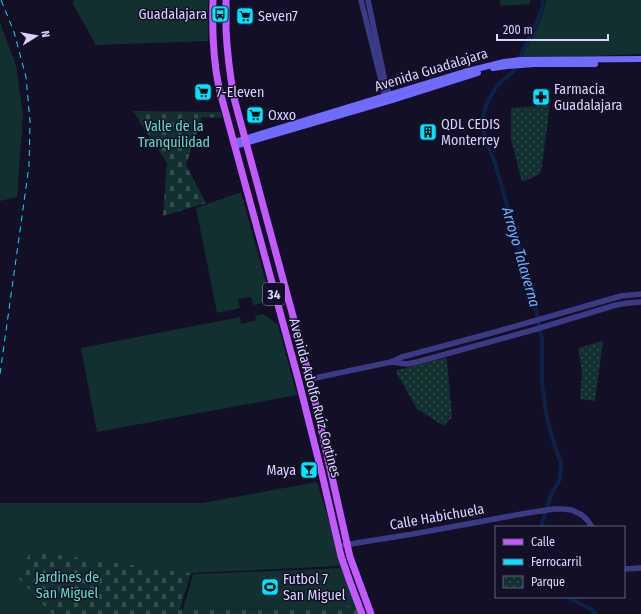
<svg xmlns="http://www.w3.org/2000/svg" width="641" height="614" viewBox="0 0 641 614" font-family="'Fira Sans Condensed',sans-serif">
<defs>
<pattern id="cemetery-stones" width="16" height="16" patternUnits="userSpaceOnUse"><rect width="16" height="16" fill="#12302f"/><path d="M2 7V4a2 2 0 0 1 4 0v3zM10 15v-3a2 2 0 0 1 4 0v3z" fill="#344d4e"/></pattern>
<pattern id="park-dots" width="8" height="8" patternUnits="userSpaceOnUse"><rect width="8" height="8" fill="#12302f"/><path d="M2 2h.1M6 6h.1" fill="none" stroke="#344d4e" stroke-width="1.8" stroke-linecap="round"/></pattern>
</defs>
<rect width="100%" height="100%" fill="#130f26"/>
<g fill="#12302f">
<path d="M74 0H208V41L96 45 73 4Z"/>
<path d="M500 0H530V4L500 6Z"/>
<path d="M546 0H641V54L520 59 538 26 543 13Z"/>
<path d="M0 23 16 65 23 115 17 197 0 201Z"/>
<path d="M241 192 268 290 263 303 253 305 251 297 238 299 240 308 217 313 196 208Z"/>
<path d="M264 314 278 325 297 395 97 432 81 348 240 317 241 324 256 320 255 316Z"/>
<path d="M317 482 343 566 358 605 333 608 183 609 193 574 323 569 339 568 341 566 191 573 31 551 16 576 52 614H0V503H202Z"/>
</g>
<g fill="url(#cemetery-stones)">
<path d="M133 111 221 112 222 118 202 117 186 165 206 203 163 216 167 163Z"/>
<path d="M31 551 191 573 180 609 333 608 358 605 361 614H52L16 576Z"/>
</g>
<g fill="url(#park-dots)">
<path d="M550 105 541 172 538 175 522 182 511 139V108Z"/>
<path d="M603 341 595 401 580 399 582 372 578 348Z"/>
<path d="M445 358 447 359V361L452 417 444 426 417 409 396 372 397 370Z"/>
</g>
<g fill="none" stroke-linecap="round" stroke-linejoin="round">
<g stroke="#0c2248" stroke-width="4">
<path d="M541 527 551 495 560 479 561 463 555 447 547 418 542 384V339L533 296 495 163 485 137 482 121 486 105 497 85 513 72 534 28 542 9 543 0"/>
<path d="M568 597 592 610 596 614"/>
</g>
<g stroke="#3d3a85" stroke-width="5.5">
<path d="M361 0 386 100"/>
<path d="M368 0 386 86 391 98"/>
<path d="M392 362 407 364 417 362 533 330 616 305 628 303 641 302"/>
<path d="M310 379 391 362 402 357 488 334 621 296 641 294"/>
<path d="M344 545 413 534 527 513 554 509H562L572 510 582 515 588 521 592 527"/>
<path d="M624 569 641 568"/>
</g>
<g stroke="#6f6bff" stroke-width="6">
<path d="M493 68 507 66 534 64H595"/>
<path d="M234 142 464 72 504 62 520 60 641 59"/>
<path d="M235 146 392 100 478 73"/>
</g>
<g stroke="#c25bff" stroke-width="7">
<path d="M213 0C212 29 213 59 219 88L299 382 322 474 341 556 350 582 362 614"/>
<path d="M226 0C226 10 226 19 226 29 227 52 230 75 234 98L310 379 350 557 371 614"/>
</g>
<path stroke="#00e5ff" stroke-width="1" stroke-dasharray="6 5" stroke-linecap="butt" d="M0 374 29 166 30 121 26 77 14 32 1 0"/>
</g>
<defs>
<symbol id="bus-square" viewBox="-11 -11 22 22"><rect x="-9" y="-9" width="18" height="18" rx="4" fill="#00e5ff" stroke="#130f26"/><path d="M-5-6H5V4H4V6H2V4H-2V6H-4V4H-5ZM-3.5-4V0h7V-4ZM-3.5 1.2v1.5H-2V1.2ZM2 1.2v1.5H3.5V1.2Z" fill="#111"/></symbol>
<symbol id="supermarket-square" viewBox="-11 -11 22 22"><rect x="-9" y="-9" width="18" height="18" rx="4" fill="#00e5ff" stroke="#130f26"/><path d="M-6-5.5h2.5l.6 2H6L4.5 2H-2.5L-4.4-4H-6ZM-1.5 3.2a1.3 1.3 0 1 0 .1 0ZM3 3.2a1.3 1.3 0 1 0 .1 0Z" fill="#111"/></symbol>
<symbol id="pharmacy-square" viewBox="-11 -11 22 22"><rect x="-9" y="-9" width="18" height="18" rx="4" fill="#00e5ff" stroke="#130f26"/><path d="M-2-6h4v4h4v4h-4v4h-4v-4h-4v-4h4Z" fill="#111"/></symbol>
<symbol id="building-square" viewBox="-11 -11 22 22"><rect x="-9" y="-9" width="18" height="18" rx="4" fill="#00e5ff" stroke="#130f26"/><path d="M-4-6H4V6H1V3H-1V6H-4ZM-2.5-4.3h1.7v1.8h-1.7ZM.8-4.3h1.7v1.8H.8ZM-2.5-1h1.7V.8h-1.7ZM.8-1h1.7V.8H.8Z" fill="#111"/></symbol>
<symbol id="bar-square" viewBox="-11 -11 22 22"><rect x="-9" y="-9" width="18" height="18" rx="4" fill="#00e5ff" stroke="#130f26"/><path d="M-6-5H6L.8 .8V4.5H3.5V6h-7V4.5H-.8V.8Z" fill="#111"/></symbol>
<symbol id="stadium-square" viewBox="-11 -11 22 22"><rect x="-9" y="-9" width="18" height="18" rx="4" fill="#00e5ff" stroke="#130f26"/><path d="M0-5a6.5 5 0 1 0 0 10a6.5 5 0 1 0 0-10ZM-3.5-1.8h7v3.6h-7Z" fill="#111"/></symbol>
</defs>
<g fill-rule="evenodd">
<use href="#bus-square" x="210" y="4" width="20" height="20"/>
<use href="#supermarket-square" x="235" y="6" width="20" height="20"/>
<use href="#supermarket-square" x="193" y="82" width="20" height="20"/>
<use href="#pharmacy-square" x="531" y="87" width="20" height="20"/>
<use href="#supermarket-square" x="245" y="105" width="20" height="20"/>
<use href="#building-square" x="418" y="122" width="20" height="20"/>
<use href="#bar-square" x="299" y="460" width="20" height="20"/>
<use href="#stadium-square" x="260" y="577" width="20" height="20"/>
</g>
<g text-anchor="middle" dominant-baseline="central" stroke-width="3" stroke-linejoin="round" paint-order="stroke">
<rect fill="#130f26" stroke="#9e99be" stroke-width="1" x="263" y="283" width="22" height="22" rx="3"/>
<g font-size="13" font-weight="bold" fill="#d9d4ff">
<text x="274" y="294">34</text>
</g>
<g font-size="14" fill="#d9d4ff" stroke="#130f26" text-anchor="start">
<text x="207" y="14" text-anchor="end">Guadalajara</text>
<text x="258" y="16">Seven7</text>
<text x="554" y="89">Farmacia<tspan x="554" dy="16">Guadalajara</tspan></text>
<text x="216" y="92">7-Eleven</text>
<text x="268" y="115">Oxxo</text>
<text x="441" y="124">QDL CEDIS<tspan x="441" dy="16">Monterrey</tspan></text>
<text x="296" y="470" text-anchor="end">Maya</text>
<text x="283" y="579">Futbol 7<tspan x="283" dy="16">San Miguel</tspan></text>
</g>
<g font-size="14" fill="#d9d4ff" stroke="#130f26">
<text transform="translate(431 70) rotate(-17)">Avenida Guadalajara</text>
<text transform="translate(315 398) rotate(75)">Avenida Adolfo Ruíz Cortines</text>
<text transform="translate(437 517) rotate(-10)">Calle Habichuela</text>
</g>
<g font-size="14" fill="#5fe0c0" stroke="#130f26">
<text x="174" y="126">Valle de la<tspan x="174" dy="16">Tranquilidad</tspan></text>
<text x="67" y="577">Jardines de<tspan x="67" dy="16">San Miguel</tspan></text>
</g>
<g font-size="15" font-style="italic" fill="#62b6ff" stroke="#130f26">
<text transform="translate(521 257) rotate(74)">Arroyo Talaverna</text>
</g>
</g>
<rect x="495" y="526" width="130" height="72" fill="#130f26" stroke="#625e7d"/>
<rect x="503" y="539" width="20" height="6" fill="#c25bff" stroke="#625e7d"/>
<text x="531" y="546" font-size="12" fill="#d9d4ff">Calle</text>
<rect x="503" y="559" width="20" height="6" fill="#00e5ff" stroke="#625e7d"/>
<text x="531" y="566" font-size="12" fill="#d9d4ff">Ferrocarril</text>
<rect x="503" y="576" width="20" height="12" fill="url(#park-dots)" stroke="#625e7d"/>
<text x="531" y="586" font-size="12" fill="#d9d4ff">Parque</text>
<g transform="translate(36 36) rotate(79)" stroke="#130f26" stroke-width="3" paint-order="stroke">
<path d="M0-3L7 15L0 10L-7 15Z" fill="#d9d4ff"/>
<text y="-6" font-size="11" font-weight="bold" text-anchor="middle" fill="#d9d4ff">N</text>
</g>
<path d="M497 34v6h111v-6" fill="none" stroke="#d9d4ff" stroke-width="2"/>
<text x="503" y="34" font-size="12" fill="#d9d4ff" stroke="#130f26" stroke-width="3" paint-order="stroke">200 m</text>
</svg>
